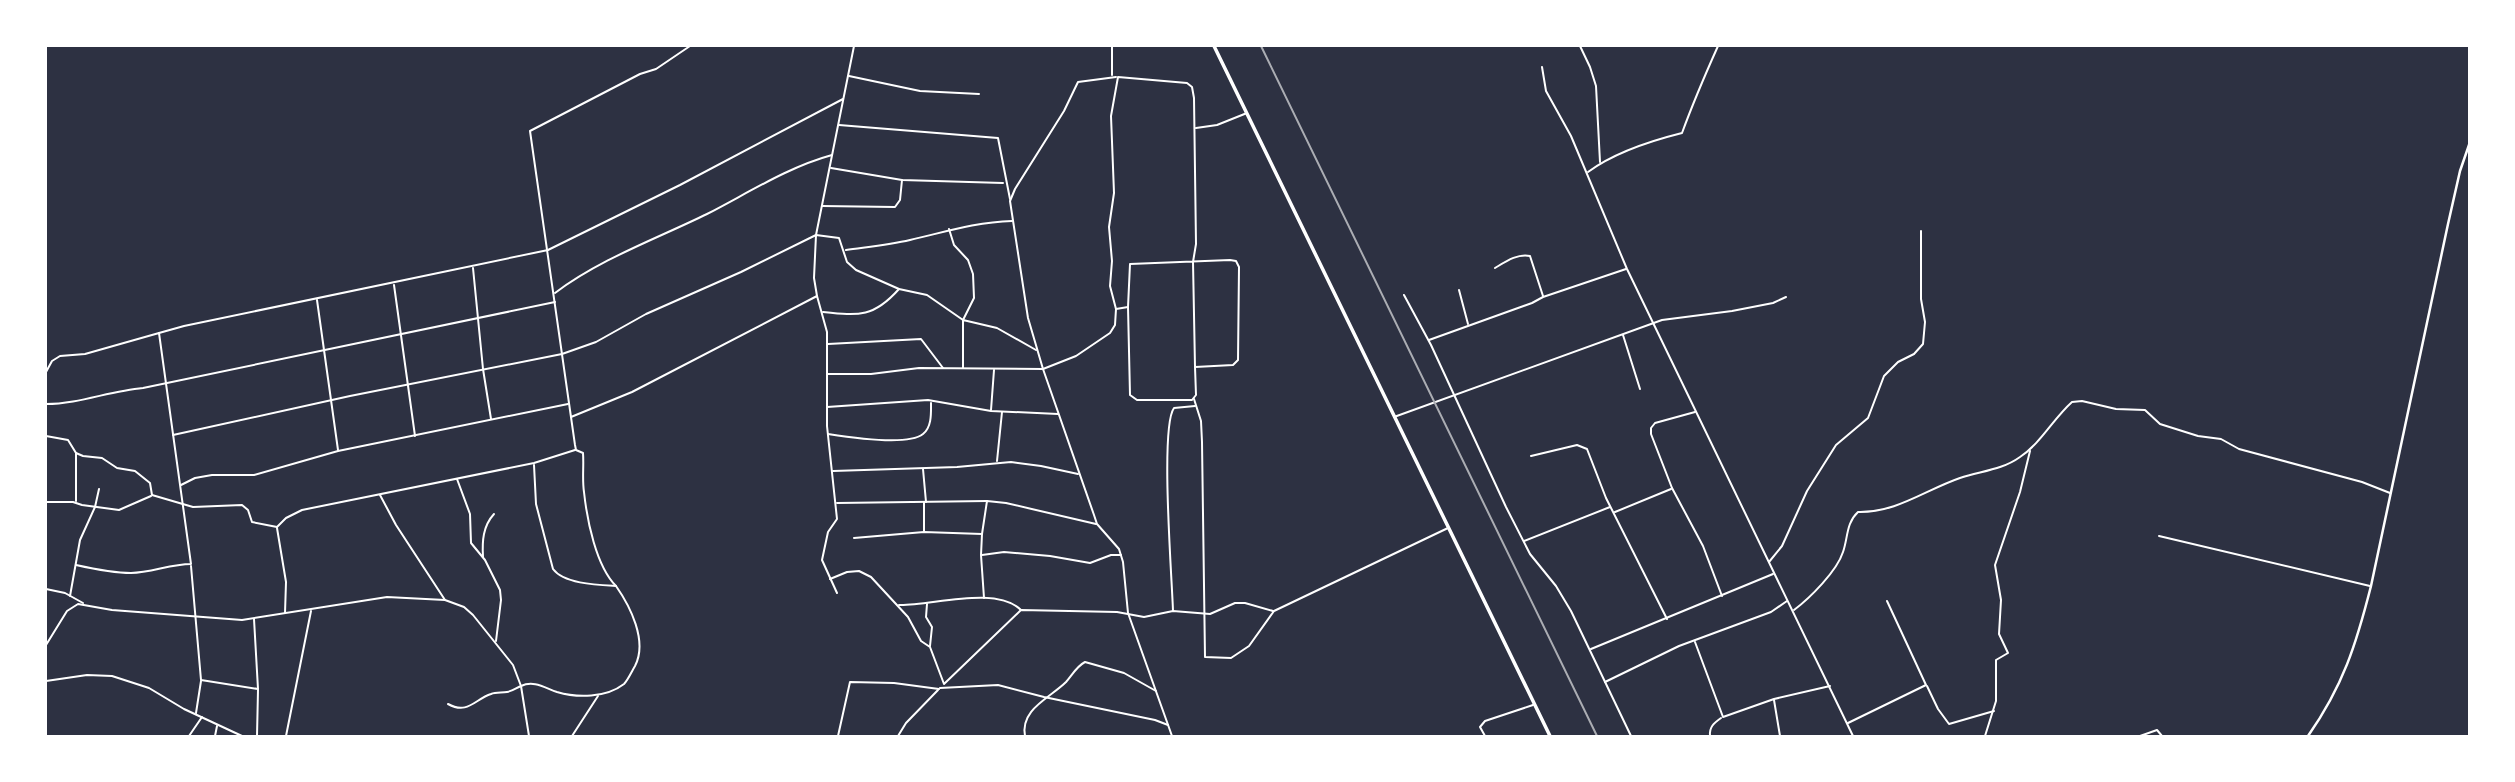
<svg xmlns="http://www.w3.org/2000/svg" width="2515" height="782" viewBox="0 0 2515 782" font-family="'Alegreya Sans',sans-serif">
<rect width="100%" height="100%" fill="#2d3142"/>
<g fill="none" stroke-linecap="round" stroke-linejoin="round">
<g stroke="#fff" stroke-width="2">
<path d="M1112 46V75"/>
<path d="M1580 46 1590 67 1596 86 1600 162"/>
<path d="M1542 67 1546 91 1571 136 1627 269 1853 736"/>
<path d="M849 76 920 91 979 94"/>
<path d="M1116 77 1078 82 1064 111 1015 189 1010 201 1028 318 1043 369 1094 515 1097 524 1119 549 1123 562 1128 613 1172 736"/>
<path d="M839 125 998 138 1010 199"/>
<path d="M1196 128 1217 125 1247 113"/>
<path d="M831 168 902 180 1003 183"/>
<path d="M1588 172C1615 152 1650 141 1682 133 1693 103 1705 75 1718 46"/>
<path d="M822 206 895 207 900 200 902 180"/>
<path d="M846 250C867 247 889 245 910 240 945 232 976 222 1012 221"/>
<path d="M473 268 483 369 491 419"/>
<path d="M1495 268C1505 262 1518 253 1530 256L1543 296"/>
<path d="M394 285 415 436"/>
<path d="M1459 290 1468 324"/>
<path d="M555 293C600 259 656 239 707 214 748 193 788 167 832 155"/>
<path d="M1404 295 1431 345 1506 507 1530 554 1556 586 1571 611 1631 736"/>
<path d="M817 296 814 278 816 235 854 46"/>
<path d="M317 300 338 450"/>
<path d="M1116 309 1110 286 1112 261 1109 227 1114 193 1111 116 1118 77 1187 83 1192 87 1194 98 1196 244 1193 262 1195 367 1233 365 1238 360 1239 267 1236 261 1230 260 1130 264 1128 307 1130 395 1137 400H1192L1196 395 1195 367"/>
<path d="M823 312C860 316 874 317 899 289"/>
<path d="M159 333 184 326 548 250 680 185 843 99"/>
<path d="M1623 335 1640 389"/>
<path d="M1429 340 1532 303 1543 297 1626 269"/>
<path d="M828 344 921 339 943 368"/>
<path d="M963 368V320L997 328 1036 350"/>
<path d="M46 372 52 361 60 356 85 354 159 333 191 564C170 564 151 573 131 573 112 573 94 569 76 565"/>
<path d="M828 374H871L919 368 1043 369 1076 356 1110 333 1115 325 1116 309 1128 307"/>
<path d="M1194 399 1201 421 1202 442 1205 657 1231 658 1249 646 1274 611 1448 528"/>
<path d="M46 404C79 404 109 391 143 388L555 302"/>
<path d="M827 407 928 400 991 411 1058 414"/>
<path d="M991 410 994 370"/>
<path d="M1695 412 1655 423 1651 428V434L1672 488 1703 546 1722 596"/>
<path d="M571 417 632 392 817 296 827 332V426L837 519 828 532 822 560 837 593"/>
<path d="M1394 417 1662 320 1732 311 1773 303 1786 297"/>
<path d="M828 434C847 437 908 446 923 434 932 427 931 413 931 403"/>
<path d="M173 435 350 396 562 354 596 342 646 314 741 272 816 235 839 238 847 262 856 270 899 289 927 295 963 320 974 298 973 274 968 260 954 245 949 229"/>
<path d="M46 436 68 440 76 453V501"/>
<path d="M76 453 83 456 102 458 117 468 135 471 150 483 152 495 193 507 242 505 248 510 252 522 277 527 286 518 302 510 534 463 575 450"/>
<path d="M1531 456 1577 445 1587 449 1606 498 1667 619"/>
<path d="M997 461 1002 412"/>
<path d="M923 469 926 502"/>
<path d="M833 471 957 467 1011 462 1041 466 1078 474"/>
<path d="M457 479 470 514 471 543 485 560 500 590 501 600 496 641"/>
<path d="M181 485 195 478 212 475H254L338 451 568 404"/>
<path d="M380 495 396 525 445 600"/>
<path d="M46 502H73L82 505 119 510 151 496"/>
<path d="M924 502V531"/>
<path d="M837 503 987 501"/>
<path d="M1615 512 1671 489"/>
<path d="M277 528 286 582 285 613"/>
<path d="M982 534 987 501 1006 503 1096 524"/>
<path d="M2159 536 2370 586"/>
<path d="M854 538 924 532 982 534 981 555 984 598"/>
<path d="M1524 541 1610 507"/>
<path d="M982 555 1004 552 1050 556 1090 563 1111 555H1121"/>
<path d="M483 557C482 541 483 526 494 514"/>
<path d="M1769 562 1782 546 1807 491 1836 445 1868 418 1884 376 1898 362 1914 354 1923 344 1925 322 1921 299V231"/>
<path d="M191 566 201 680 258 689 254 619"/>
<path d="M830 579 847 572 859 571 871 577 908 617 921 641 930 647 944 684 1021 610 1117 612 1144 617 1173 611 1210 614 1235 603H1245L1273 611"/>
<path d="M616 586C596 566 587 520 584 492 582 479 584 466 583 453L576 450 575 445 530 131 640 74 656 69 690 46"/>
<path d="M46 589 65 593 83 603"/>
<path d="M70 596 80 540 95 507 99 489"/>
<path d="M927 604 926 617 932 627 930 646"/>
<path d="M899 605C931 606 996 585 1021 610"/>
<path d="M1794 610C1810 598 1837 571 1843 552 1848 538 1846 523 1858 512 1896 513 1925 490 1960 478 1981 471 2002 470 2020 457 2041 443 2053 419 2072 402L2082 401 2116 409 2145 410 2160 424 2198 436 2221 439 2239 449 2362 482 2390 493"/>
<path d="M1173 611C1172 578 1160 427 1174 408L1195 406"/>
<path d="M1695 642 1723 717 1774 699 1830 686"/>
<path d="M46 645 67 611 78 604 112 610 242 620 387 597 445 600 464 607 473 615 513 665 521 686 529 736"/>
<path d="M1591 649 1773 574"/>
<path d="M46 681 87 675 112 676 149 688 184 709 242 736"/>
<path d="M1605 682 1679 646 1771 612 1787 601"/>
<path d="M1927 686 1938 709 1949 724 1994 711"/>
<path d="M940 688 998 685 1044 697 1155 720 1168 725"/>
<path d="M1774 700 1780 736"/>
<path d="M448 704C468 715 475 699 491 694 496 692 502 693 507 692 513 691 516 688 521 686 534 680 545 688 557 692 577 698 606 698 624 684 628 680 632 671 635 666 648 641 630 606 616 586 598 585 564 584 553 569L536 504 534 465"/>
<path d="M196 713 201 681"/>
<path d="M1848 723 1926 685 1887 601"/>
<path d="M189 736 202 717"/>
<path d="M215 736 217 726"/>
<path d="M257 736 258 690"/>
<path d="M286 736 311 611"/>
<path d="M572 736 598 696"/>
<path d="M838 736 850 682 894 683 939 689"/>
<path d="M898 736 906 723 938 690"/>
<path d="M1025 736C1020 709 1050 698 1066 682 1072 675 1077 666 1085 662L1124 673 1156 691"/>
<path d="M1485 736 1480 727 1485 721 1533 705"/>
<path d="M1710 736C1709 727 1714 723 1721 718"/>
<path d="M1985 736 1996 701V660L2008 653 1999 634 2001 600 1995 565 2020 492 2030 451"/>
<path d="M2140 736 2157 730 2162 736"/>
</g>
<path stroke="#fff" stroke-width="2.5" d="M2308 736C2343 686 2356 645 2371 586L2448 224 2460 171 2470 142"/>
<path stroke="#fff" stroke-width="3.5" d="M1214 46 1550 736"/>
<path stroke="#abadb3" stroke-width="2" d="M1261 46 1597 736"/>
</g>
<rect width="2515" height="782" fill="none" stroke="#ffffff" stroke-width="94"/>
</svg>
